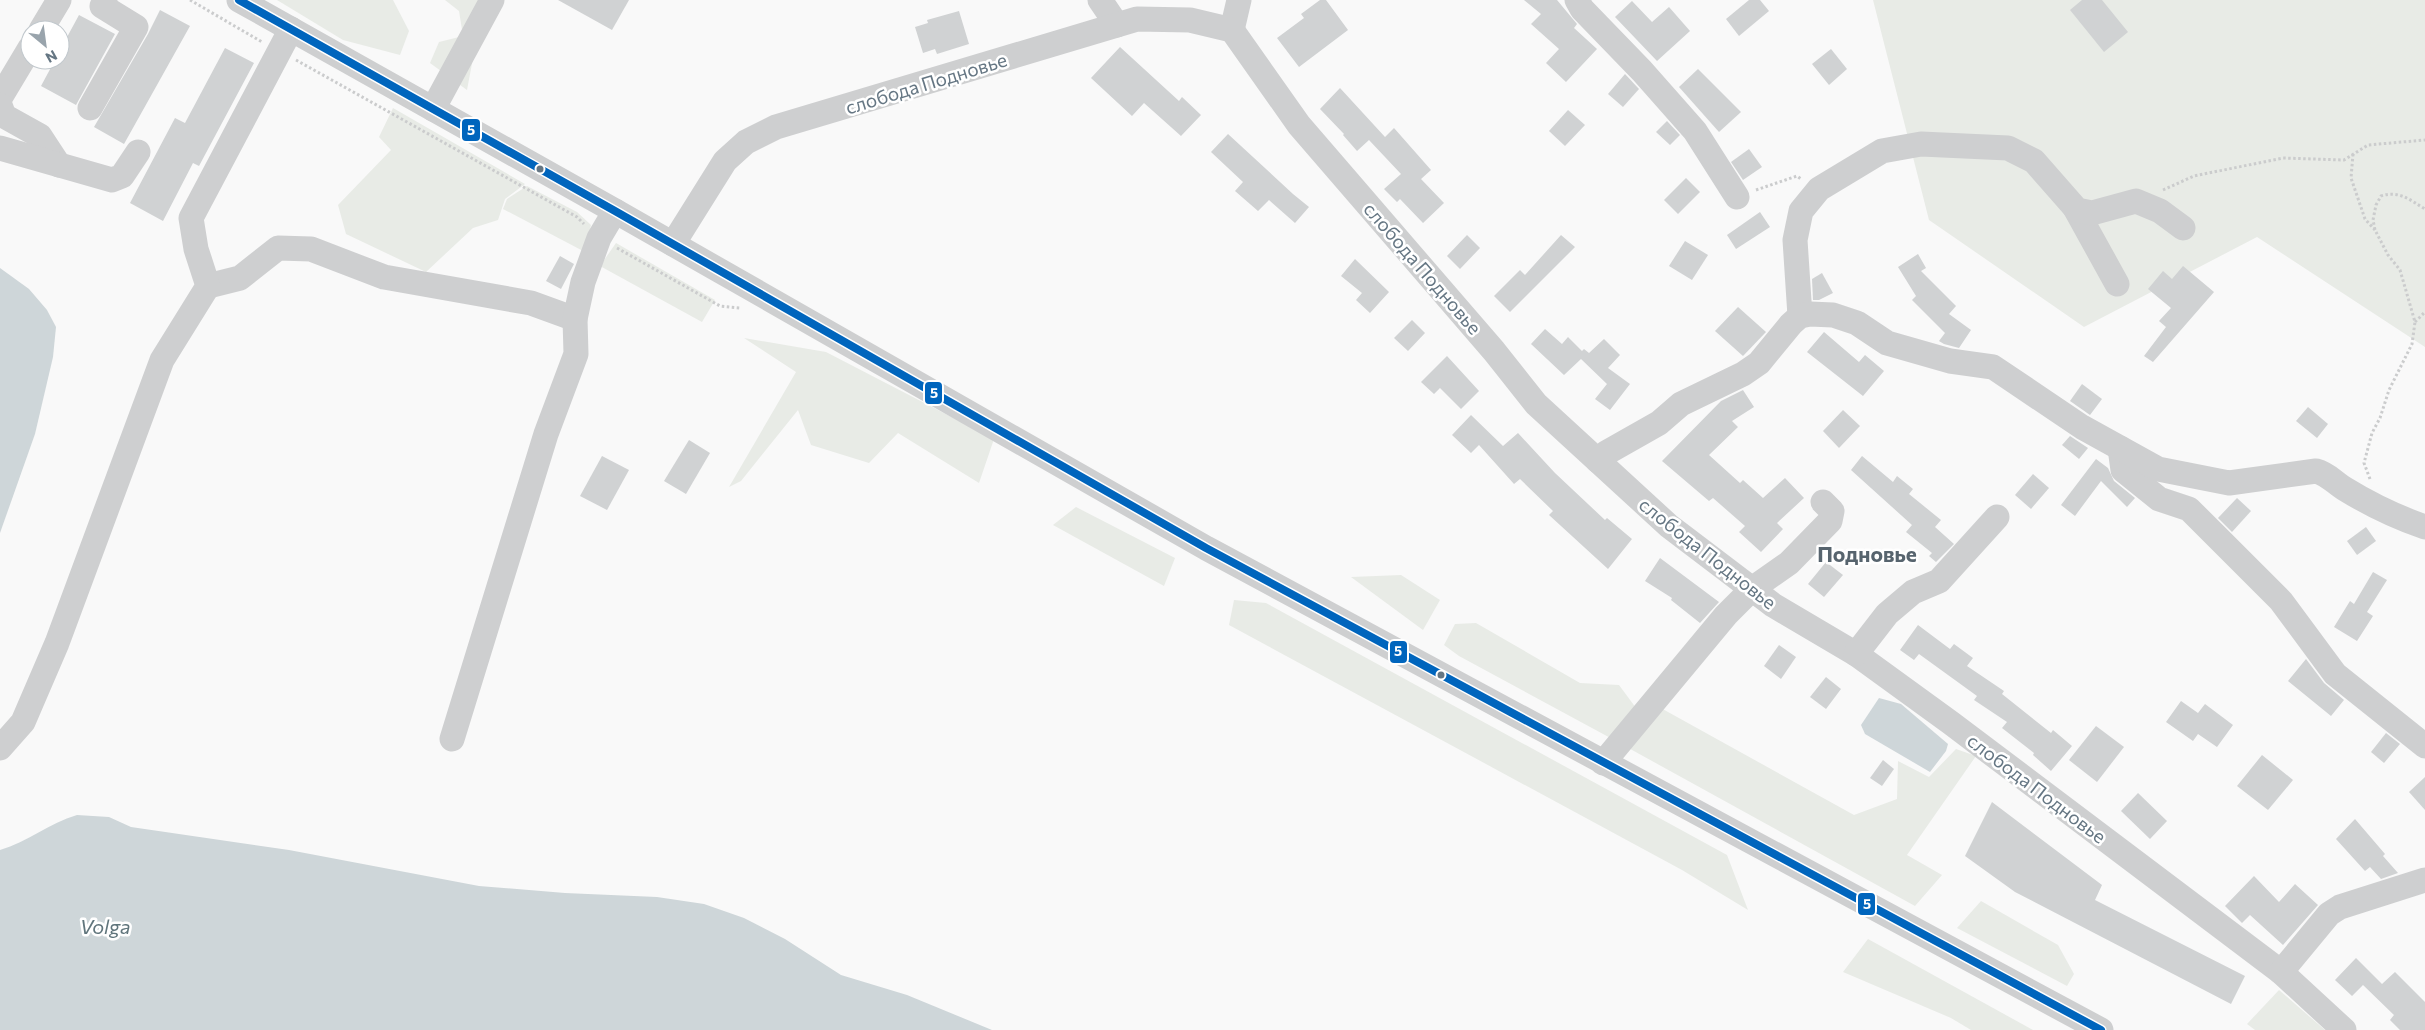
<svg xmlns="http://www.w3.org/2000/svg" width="2425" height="1030" viewBox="0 0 2425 1030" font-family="Commissioner,sans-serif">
<rect width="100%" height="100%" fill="#f9f9f9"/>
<g fill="#e8ebe6">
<path d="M277 0H393L409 31 400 55 343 40Z"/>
<path d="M445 0H484L467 90 430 63 439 42 463 36 459 11Z"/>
<path d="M1873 0H2425V347L2257 237 2084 327 1929 220Z"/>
<path d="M393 108 525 184 505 199 498 220 473 228 426 272 346 234 338 205 391 150 379 137Z"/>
<path d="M527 186 577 212 591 225 585 252 503 209 507 199Z"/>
<path d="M616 243 715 300 702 322 600 266Z"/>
<path d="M744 338 826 352 994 439 979 483 898 433 869 463 811 445 798 410 741 481 729 487 796 372Z"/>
<path d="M1076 507 1175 558 1164 586 1053 525Z"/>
<path d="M1401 575 1440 600 1423 630 1351 577Z"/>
<path d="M1234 600 1266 603 1727 855 1748 910 1682 870 1229 625Z"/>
<path d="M1476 623 1580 683 1619 685 1639 712 1616 741 1459 656 1444 645 1455 624Z"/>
<path d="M1659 707 1854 815 1897 799 1898 761 1929 777 1956 749 1976 756 1907 855 1942 875 1915 906 1623 745Z"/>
<path d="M1981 901 2058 945 2074 974 2067 986 1957 928Z"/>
<path d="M1868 939 2033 1030H1971L1951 1018 1843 972Z"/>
<path d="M2279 990 2325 1030H2255L2247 1024Z"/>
</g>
<g fill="#ced6d9">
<path d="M0 268 29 289 47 310 56 327 53 357 35 434 0 533Z"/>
<path d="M1879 698 1901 704 1948 744 1946 751 1930 772 1865 734 1861 725Z"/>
<path d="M77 815 109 817 131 827 289 850 479 886 565 893 657 897 704 904 744 918 785 939 841 975 907 995 992 1030H0V850C28 842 49 823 77 815Z"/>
</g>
<g fill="#d0d2d3">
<path d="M558 0H629L612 30Z"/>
<path d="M1320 0H1326L1348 30 1299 67 1277 38 1304 18 1301 14Z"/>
<path d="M1524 0H1557L1577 24 1574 28 1597 49 1566 82 1546 63 1559 49 1531 24 1541 14Z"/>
<path d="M1749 0H1760L1769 11 1739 36 1726 19Z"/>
<path d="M2082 0H2102L2128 32 2104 52 2070 10Z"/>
<path d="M1632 1 1652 22 1669 7 1690 31 1657 61 1615 17Z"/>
<path d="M160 10 190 26 124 144 94 127 148 34Z"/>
<path d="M959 11 969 44 937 54 935 49 923 53 915 27 928 23 927 20Z"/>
<path d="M79 15 115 34 76 105 41 86 55 60H60V50Z"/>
<path d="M1120 47 1179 101 1182 97 1201 115 1181 136 1144 103 1132 116 1091 78Z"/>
<path d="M225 48 254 63 199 166 193 163 163 221 130 203 175 118 185 123Z"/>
<path d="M1831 49 1847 69 1829 85 1812 64Z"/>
<path d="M1698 69 1741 112 1719 132 1679 87Z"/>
<path d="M1625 74 1639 89 1623 107 1608 94Z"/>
<path d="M1340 88 1385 137 1394 128 1431 170 1421 179 1444 203 1423 223 1400 199 1397 202 1384 189 1401 174 1369 140 1357 151 1343 135 1344 134 1320 109Z"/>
<path d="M1568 110 1585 125 1565 146 1549 131Z"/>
<path d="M1667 121 1680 135 1670 145 1656 132Z"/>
<path d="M1228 134 1293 194 1309 207 1295 223 1269 200 1258 211 1235 191 1243 182 1211 152Z"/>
<path d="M1749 149 1762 167 1743 180 1731 162Z"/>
<path d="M1686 178 1700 192 1678 214 1664 200Z"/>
<path d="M1760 212 1770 227 1736 249 1727 235Z"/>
<path d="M1467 235 1480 248 1460 269 1447 256Z"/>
<path d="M1561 235 1575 247 1510 312 1494 296 1520 270 1525 275Z"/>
<path d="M1685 241 1708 255 1692 280 1669 266Z"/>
<path d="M1918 254 1926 268 1921 271 1956 306 1949 314 1971 330 1959 348 1944 344 1939 341 1945 333 1912 300 1916 296 1898 267Z"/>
<path d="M560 256 574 264 561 289 546 281Z"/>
<path d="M1355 259 1389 292 1370 313 1356 300 1362 293 1341 276Z"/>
<path d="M2183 266 2214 292 2153 362 2144 356 2166 327 2159 321 2171 308 2148 289 2163 271 2172 279Z"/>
<path d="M1822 273 1833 293 1819 300H1813L1812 279Z"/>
<path d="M1738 307 1766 332 1743 356 1715 331Z"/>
<path d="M1412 320 1425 333 1408 351 1394 338Z"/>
<path d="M1545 329 1562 344 1568 337 1582 351 1584 349 1589 353 1604 339 1620 355 1608 368 1630 384 1610 410 1595 399 1607 384 1581 359 1564 375 1531 344Z"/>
<path d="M1824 332 1859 362 1865 355 1884 371 1863 396 1807 352Z"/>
<path d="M1447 356 1479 391 1461 409 1440 388 1434 394 1421 382Z"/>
<path d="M2082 384 2102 399 2090 415 2070 401Z"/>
<path d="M1743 390 1754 407 1732 421 1738 427 1709 455 1740 483 1743 480 1763 498 1785 478 1804 498 1777 523 1783 529 1761 552 1739 532 1745 526 1713 498 1709 501 1662 461 1721 401Z"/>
<path d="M2308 407 2328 424 2317 438 2296 421Z"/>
<path d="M1843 410 1860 426 1839 448 1823 431Z"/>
<path d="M1471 415 1503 446 1518 433 1555 473 1605 520 1607 518 1632 539 1608 569 1549 515 1553 511 1520 479 1514 484 1479 445 1471 453 1452 435Z"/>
<path d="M2070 436 2088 448 2079 459 2062 445Z"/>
<path d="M689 440 710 453 686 494 664 481Z"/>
<path d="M602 456 629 470 607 510 580 496Z"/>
<path d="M1862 456 1893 482 1897 476 1913 489 1909 494 1941 520 1935 527 1954 544 1936 562 1929 556 1932 553 1906 532 1912 525 1851 470Z"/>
<path d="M2096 459 2108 468 2114 481 2135 498 2127 507 2101 481 2075 516 2061 505Z"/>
<path d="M2033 474 2049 488 2031 509 2015 495Z"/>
<path d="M2237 498 2251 511 2232 532 2218 518Z"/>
<path d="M2366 527 2376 541 2357 555 2347 541Z"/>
<path d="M1660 558 1719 602 1700 623 1671 600 1672 598 1645 581Z"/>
<path d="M1826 562 1843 575 1824 597 1808 584Z"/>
<path d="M2373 572 2387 580 2367 612 2373 616 2357 641 2334 627 2350 601 2354 604Z"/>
<path d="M1918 625 1950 649 1954 644 1973 658 1967 666 2004 691 2002 694 2051 733 2053 730 2072 746 2051 771 2033 755 2034 753 2002 728 2007 722 1974 700 1977 696 1919 654 1914 660 1900 650Z"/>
<path d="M1779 645 1796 657 1781 679 1764 666Z"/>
<path d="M2306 659 2324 683 2344 700 2331 716 2288 681Z"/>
<path d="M1826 677 1841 689 1826 709 1810 697Z"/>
<path d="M2181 701 2198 713 2205 704 2233 725 2217 747 2198 734 2193 741 2166 722Z"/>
<path d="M2096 726 2124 747 2097 782 2069 760Z"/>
<path d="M2386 733 2400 744 2384 763 2371 752Z"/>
<path d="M2262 755 2293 780 2268 810 2237 786Z"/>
<path d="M1883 760 1894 769 1882 786 1870 778Z"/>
<path d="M2425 777V810L2409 792Z"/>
<path d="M2138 793 2167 821 2150 839 2121 811Z"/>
<path d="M1992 802 2102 885 2095 900 2245 976 2231 1004 2015 892 1965 856Z"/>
<path d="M2355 819 2385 854 2383 856 2398 873 2381 879 2370 867 2365 871 2336 839Z"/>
<path d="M2254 876 2279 902 2295 884 2318 905 2283 945 2250 915 2242 923 2225 906Z"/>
<path d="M2356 958 2382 984 2395 972 2425 1002V1030H2400L2390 1020 2394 1015 2363 985 2352 996 2335 980Z"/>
</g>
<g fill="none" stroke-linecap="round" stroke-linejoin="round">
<g stroke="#cbcccd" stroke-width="3" stroke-dasharray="2.5 2.5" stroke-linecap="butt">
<path d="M190 0 262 42"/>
<path d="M296 60 577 217 584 224"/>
<path d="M2353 154 2351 178 2365 219 2375 230"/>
<path d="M1756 190 1797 176 1801 179"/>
<path d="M2163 190 2194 176 2283 158 2344 160 2368 145 2425 140"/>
<path d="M617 248 720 306 740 308"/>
<path d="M2415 322 2425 312"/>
<path d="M2370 479 2364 463 2372 433 2380 418 2389 390 2412 344 2415 322 2400 270 2388 255 2375 230 2373 220 2376 205 2381 196C2399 190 2410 200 2425 209"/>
</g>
<g stroke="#cecfd0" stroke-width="25">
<path d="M239 0 615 211 1206 548 2101 1030"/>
<path d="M1100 0 1117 25"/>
<path d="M1577 0 1582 9 1642 71 1695 131 1737 197"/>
<path d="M41 30 59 0"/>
<path d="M1232 30 1239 0"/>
<path d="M0 98 30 48"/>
<path d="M0 105 4 116 40 136 59 165"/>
<path d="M90 108 136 27 102 6 105 0"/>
<path d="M433 109 492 0"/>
<path d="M0 148 112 180 122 176 138 152"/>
<path d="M2075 208 2117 284"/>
<path d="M673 244 725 161 746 142 776 127 1137 19 1190 20 1232 30 1299 125 1494 351 1536 404 1669 526 1773 605 1856 654 1951 723 2281 972 2344 1030"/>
<path d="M208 286 240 278 278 248 311 249 384 277 531 303 575 319"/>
<path d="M1800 316 1795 240 1801 211 1819 189 1882 151 1921 144 2008 148 2034 161 2077 210 2092 213 2136 201 2160 211 2183 228"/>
<path d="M2120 448 2123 470 2159 499 2189 509 2281 601 2335 674 2425 746"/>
<path d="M1598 461 1606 453 1659 423 1681 404 1743 374 1759 363 1791 324 1800 316 1810 314 1833 315 1857 323 1887 343 1950 361 1993 367 2082 427 2158 469 2229 483 2316 471C2328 474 2335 483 2345 489 2371 505 2396 517 2425 527"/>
<path d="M1856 654 1887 614 1913 592 1939 581 1997 517"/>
<path d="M452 739 546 434 576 354 575 319 583 282 599 238 615 211"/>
<path d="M0 748 23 722 57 643 162 360 208 286 196 249 191 218 291 29"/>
<path d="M1603 763 1726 615 1752 589 1789 563 1830 521 1832 511 1823 502"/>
<path d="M2281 972 2329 914 2340 907 2425 880"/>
</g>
<defs>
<path id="bus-1" d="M239 0 615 211 1206 548 2101 1030"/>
</defs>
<use href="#bus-1" stroke="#fff" stroke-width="11"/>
<use href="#bus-1" stroke="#0065bd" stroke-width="8"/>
</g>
<g fill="#657683" stroke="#fff" stroke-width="2">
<circle cx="540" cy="169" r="4.5"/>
<circle cx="1441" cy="675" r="4.5"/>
</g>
<g text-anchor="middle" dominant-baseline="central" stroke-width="5" stroke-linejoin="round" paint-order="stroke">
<g font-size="19" fill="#657683" stroke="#fff">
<text transform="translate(926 83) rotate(-17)">слобода Подновье</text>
<text transform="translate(1423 268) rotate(49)">слобода Подновье</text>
<text transform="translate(1708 553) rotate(38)">слобода Подновье</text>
<text transform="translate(2037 788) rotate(37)">слобода Подновье</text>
</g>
<g font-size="20" font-style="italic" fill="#60757c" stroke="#fff">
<text x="105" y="926">Volga</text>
</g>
<g font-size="21" font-weight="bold" fill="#57646e" stroke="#fff">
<text x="1867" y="553">Подновье</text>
</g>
</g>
<g stroke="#fff" stroke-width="2">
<rect x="461" y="118" width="20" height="24" rx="5" fill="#0065bd"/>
<rect x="924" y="381" width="19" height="24" rx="5" fill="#0065bd"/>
<rect x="1389" y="640" width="19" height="24" rx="5" fill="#0065bd"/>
<rect x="1857" y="892" width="19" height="24" rx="5" fill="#0065bd"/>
</g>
<g font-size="14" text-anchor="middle" font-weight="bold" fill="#fff">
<text x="471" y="135">5</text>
<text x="934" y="398">5</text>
<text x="1398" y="656">5</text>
<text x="1867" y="909">5</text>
</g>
<g transform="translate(45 45) rotate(151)"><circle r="24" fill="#ffffff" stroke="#c1c8cd"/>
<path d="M0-4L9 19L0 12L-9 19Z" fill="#99a4ac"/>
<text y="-8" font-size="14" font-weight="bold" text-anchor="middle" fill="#657683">N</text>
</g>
</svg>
